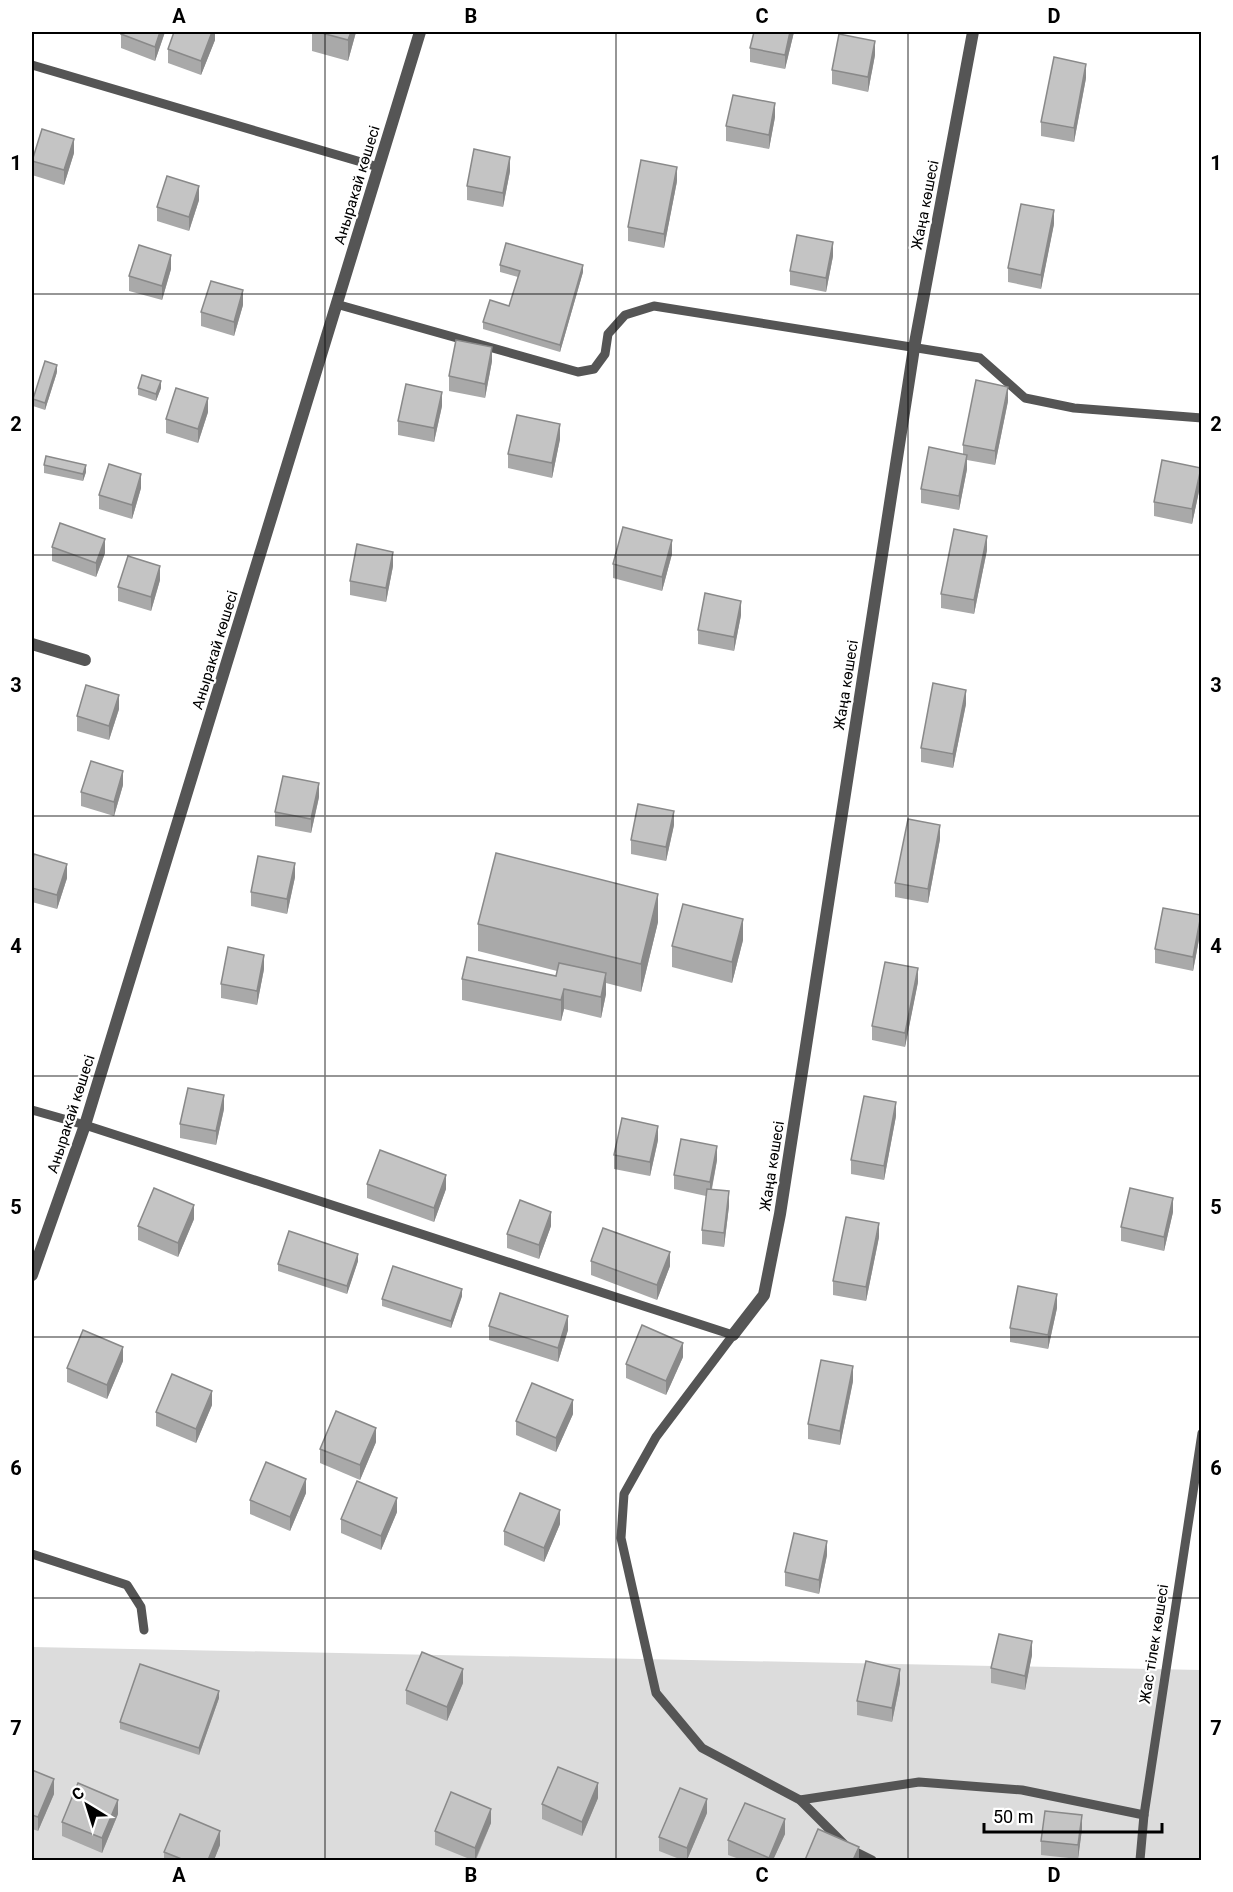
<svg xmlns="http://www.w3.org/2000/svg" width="1233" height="1892" viewBox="0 0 1233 1892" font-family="Roboto,sans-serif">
<rect width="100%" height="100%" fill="#fff"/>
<path fill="#dcdcdc" d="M32 1647 1201 1670V1860H32Z"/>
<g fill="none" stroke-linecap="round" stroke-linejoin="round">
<g stroke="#555" stroke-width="9">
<path d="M32 65 378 167"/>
<path d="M336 304 578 372 594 369 605 354 608 334 625 315 654 306 980 358 1025 398 1074 408 1202 418"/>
<path d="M32 1110 85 1125 733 1335 656 1437 624 1494 621 1538 656 1693 702 1748 800 1800 848 1848 872 1860"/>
<path d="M32 1554 127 1585 141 1607 144 1630"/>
<path d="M800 1800 919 1782 1022 1790 1144 1815"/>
<path d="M1140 1860 1144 1815 1202 1433"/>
</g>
<g stroke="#555" stroke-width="12">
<path d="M32 644 85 660"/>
<path d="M32 1275 85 1125 420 32"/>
<path d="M733 1335 764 1295 780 1214 914 348 973 32"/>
</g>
</g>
<g fill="#a9a9a9">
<path d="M165 32 155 61 121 48V34Z"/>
<path d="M215 32V40L201 75 168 63V49Z"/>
<path d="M312 32H356L348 61 312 51Z"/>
<path d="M794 32 785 69 750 62V48Z"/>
<path d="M875 55 868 92 832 84V70Z"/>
<path d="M1086 78 1074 142 1041 136V122Z"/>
<path d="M775 117 769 149 726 141V126Z"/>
<path d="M74 153 64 185 32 175V161Z"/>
<path d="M510 171 503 207 467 200V186Z"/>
<path d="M677 181 664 248 628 241V227Z"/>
<path d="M199 200 189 231 157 221V207Z"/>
<path d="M1054 224 1041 289 1008 282V268Z"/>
<path d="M833 256 826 292 790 285V271Z"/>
<path d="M500 265 583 272 560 352 483 329V322L509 306 518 277 500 272Z"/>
<path d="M171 269 162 300 129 291V276Z"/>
<path d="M243 305 234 336 201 326V312Z"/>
<path d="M492 361 485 398 449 391V376Z"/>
<path d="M57 372 45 410 33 406V399Z"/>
<path d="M138 388H161L156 401 138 395Z"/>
<path d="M1008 401 995 465 967 460V469L959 510 921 503V489L963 454V445Z"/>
<path d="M442 406 434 442 398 435V421Z"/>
<path d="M208 412 198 443 166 433V419Z"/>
<path d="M560 439 552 478 508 468V454Z"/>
<path d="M44 465 86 472 83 481 44 473Z"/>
<path d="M1201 482 1192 524 1154 516V502Z"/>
<path d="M141 488 132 519 99 509V495Z"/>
<path d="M52 547 105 553 96 577 52 561Z"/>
<path d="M987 550 974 614 941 608V594Z"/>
<path d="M672 554 662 591 613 578V564Z"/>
<path d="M393 566 386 602 350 595V581Z"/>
<path d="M160 580 151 611 118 601V587Z"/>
<path d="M741 615 734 651 698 644V630Z"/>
<path d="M966 704 953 768 921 762V748Z"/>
<path d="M119 709 109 740 77 731V716Z"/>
<path d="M123 785 114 816 81 806V792Z"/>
<path d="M319 797 311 833 275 826V812Z"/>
<path d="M674 825 666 861 631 854V840Z"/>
<path d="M940 839 928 903 895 897V883Z"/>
<path d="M32 862 67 878 57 909 32 902Z"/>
<path d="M295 877 287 914 251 906V892Z"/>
<path d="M658 922 641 992 606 983V994L601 1018 564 1009 561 1021 462 1000V979L556 976 557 971 478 951V924Z"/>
<path d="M1201 929 1193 971 1155 963V949Z"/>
<path d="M743 940 732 983 672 967V946Z"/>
<path d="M264 969 257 1005 221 998V984Z"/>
<path d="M918 982 905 1047 872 1040V1026Z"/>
<path d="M224 1109 216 1145 180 1138V1124Z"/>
<path d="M896 1116 884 1180 851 1174V1160Z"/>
<path d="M658 1140 650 1176 614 1169V1155Z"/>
<path d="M717 1160 712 1189 729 1206 724 1247 702 1244V1230L706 1196 674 1189V1175Z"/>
<path d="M367 1184 446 1189 434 1222 367 1198Z"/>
<path d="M1173 1212 1164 1251 1121 1241V1227Z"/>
<path d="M194 1219 178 1257 138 1240V1226Z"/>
<path d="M551 1226 539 1259 507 1248V1234Z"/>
<path d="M879 1237 866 1301 833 1295V1281Z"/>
<path d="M358 1261 347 1294 278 1271V1264Z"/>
<path d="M591 1261 670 1266 657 1300 591 1275Z"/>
<path d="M462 1296 451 1328 382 1306V1299Z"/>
<path d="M1057 1308 1048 1349 1010 1342V1328Z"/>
<path d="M489 1326 568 1330 558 1362 489 1340Z"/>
<path d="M683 1357 666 1395 626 1378V1364Z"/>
<path d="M123 1361 107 1399 67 1382V1368Z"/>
<path d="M853 1381 840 1445 808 1439V1424Z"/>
<path d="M212 1405 196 1443 156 1426V1412Z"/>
<path d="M573 1414 556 1452 516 1435V1421Z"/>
<path d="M376 1442 360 1480 320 1463V1449Z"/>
<path d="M306 1493 290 1531 250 1514V1500Z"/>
<path d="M397 1512 381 1550 341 1533V1519Z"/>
<path d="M560 1524 544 1562 504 1545V1531Z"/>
<path d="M827 1555 819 1594 785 1586V1572Z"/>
<path d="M1032 1655 1025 1690 991 1683V1668Z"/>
<path d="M463 1683 447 1721 406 1704V1690Z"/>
<path d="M900 1683 892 1722 857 1715V1701Z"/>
<path d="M219 1698 199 1755 120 1729V1722Z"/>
<path d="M32 1770 54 1794 38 1831 32 1829Z"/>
<path d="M598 1798 582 1836 542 1819V1804Z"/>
<path d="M707 1813 687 1860H682L659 1851V1837Z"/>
<path d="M118 1814 102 1853 62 1836V1822Z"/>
<path d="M491 1823 476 1860H472L435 1845V1831Z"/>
<path d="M1082 1829 1078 1859 1041 1855V1841Z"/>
<path d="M785 1834 773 1860H742L728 1855V1840Z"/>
<path d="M220 1845 214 1860H164V1852Z"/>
</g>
<g fill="#898989">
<path d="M160 32H165L155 61V47Z"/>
<path d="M212 32H215V40L201 75V61Z"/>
<path d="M351 32H356L348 61V40Z"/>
<path d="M790 32H794L785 69V55Z"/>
<path d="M875 41V55L868 92V77Z"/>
<path d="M1086 64V78L1074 142V128Z"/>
<path d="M775 103V117L769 149V135Z"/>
<path d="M74 139V153L64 185V170Z"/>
<path d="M510 157V171L503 207V193Z"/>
<path d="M677 167V181L664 248V234Z"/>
<path d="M199 186V200L189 231V217Z"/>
<path d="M1054 210V224L1041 289V275Z"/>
<path d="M833 242V256L826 292V278Z"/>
<path d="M171 255V269L162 300V286Z"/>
<path d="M583 265V272L560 352V345Z"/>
<path d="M243 290V305L234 336V322Z"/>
<path d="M492 347V361L485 398V384Z"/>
<path d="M57 365V372L45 410V403Z"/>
<path d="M161 381V388L156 401V394Z"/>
<path d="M1008 387V401L995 465V451Z"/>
<path d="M442 392V406L434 442V428Z"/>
<path d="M208 398V412L198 443V429Z"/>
<path d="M560 424V439L552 478V463Z"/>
<path d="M967 455V469L959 510V496Z"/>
<path d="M86 465V472L83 481V474Z"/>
<path d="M1201 468V482L1192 524V509Z"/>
<path d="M141 474V488L132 519V505Z"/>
<path d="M987 536V550L974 614V600Z"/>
<path d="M105 539V553L96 577V563Z"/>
<path d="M672 540V554L662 591V577Z"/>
<path d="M393 552V566L386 602V588Z"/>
<path d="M160 566V580L151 611V597Z"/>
<path d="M741 601V615L734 651V637Z"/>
<path d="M966 690V704L953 768V754Z"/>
<path d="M119 695V709L109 740V726Z"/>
<path d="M123 771V785L114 816V802Z"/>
<path d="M319 783V797L311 833V819Z"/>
<path d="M674 811V825L666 861V847Z"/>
<path d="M940 825V839L928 903V889Z"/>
<path d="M295 863V877L287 914V899Z"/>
<path d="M67 864V878L57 909V895Z"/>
<path d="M658 894V922L641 992V964Z"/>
<path d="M1201 915V929L1193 971V957Z"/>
<path d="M743 919V940L732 983V962Z"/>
<path d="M264 955V969L257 1005V991Z"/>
<path d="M918 968V982L905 1047V1033Z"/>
<path d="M34 972V986L32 993V979Z"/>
<path d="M606 973V994L601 1018V997Z"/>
<path d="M564 989V1009L561 1021V1000Z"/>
<path d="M224 1095V1109L216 1145V1131Z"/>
<path d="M896 1102V1116L884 1180V1166Z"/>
<path d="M658 1126V1140L650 1176V1162Z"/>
<path d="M717 1146V1160L710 1197V1182Z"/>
<path d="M446 1175V1189L434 1222V1208Z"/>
<path d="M729 1191V1206L724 1247V1233Z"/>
<path d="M1173 1198V1212L1164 1251V1237Z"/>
<path d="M194 1205V1219L178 1257V1243Z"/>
<path d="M551 1212V1226L539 1259V1245Z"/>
<path d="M879 1223V1237L866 1301V1287Z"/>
<path d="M670 1252V1266L657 1300V1285Z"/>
<path d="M358 1254V1261L347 1294V1286Z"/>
<path d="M462 1289V1296L451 1328V1321Z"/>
<path d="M1057 1294V1308L1048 1349V1335Z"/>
<path d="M568 1316V1330L558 1362V1348Z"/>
<path d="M683 1343V1357L666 1395V1381Z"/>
<path d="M123 1347V1361L107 1399V1385Z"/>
<path d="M853 1366V1381L840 1445V1431Z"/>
<path d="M212 1391V1405L196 1443V1429Z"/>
<path d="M573 1400V1414L556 1452V1438Z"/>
<path d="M376 1428V1442L360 1480V1465Z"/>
<path d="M306 1479V1493L290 1531V1517Z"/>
<path d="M397 1498V1512L381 1550V1536Z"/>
<path d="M560 1510V1524L544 1562V1548Z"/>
<path d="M827 1541V1555L819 1594V1580Z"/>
<path d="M1032 1641V1655L1025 1690V1676Z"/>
<path d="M463 1669V1683L447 1721V1707Z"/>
<path d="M900 1669V1683L892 1722V1708Z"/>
<path d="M219 1691V1698L199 1755V1748Z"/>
<path d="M54 1779V1794L38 1831V1817Z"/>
<path d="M598 1783V1798L582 1836V1822Z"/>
<path d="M707 1799V1813L687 1860V1848Z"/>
<path d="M118 1800V1814L102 1853V1838Z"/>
<path d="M491 1809V1823L475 1860V1848Z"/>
<path d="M1082 1815V1829L1078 1859V1845Z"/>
<path d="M785 1819V1834L773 1860H769V1858Z"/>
<path d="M220 1831V1845L214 1860H208Z"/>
<path d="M859 1847V1860H853Z"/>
</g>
<g fill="#c4c4c4" stroke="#898989" stroke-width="1.5">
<path d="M122 32H160L155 47 121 34Z"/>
<path d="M174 32H212L201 61 168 49Z"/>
<path d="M318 32H351L348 40Z"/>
<path d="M754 32H790L785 55 750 48Z"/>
<path d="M839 34 875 41 868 77 832 70Z"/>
<path d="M1054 57 1086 64 1074 128 1041 122Z"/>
<path d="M733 95 775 103 769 135 726 126Z"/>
<path d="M42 129 74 139 64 170 32 161Z"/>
<path d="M474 149 510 157 503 193 467 186Z"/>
<path d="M641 160 677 167 664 234 628 227Z"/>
<path d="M167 176 199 186 189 217 157 207Z"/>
<path d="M1021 204 1054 210 1041 275 1008 268Z"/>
<path d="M797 235 833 242 826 278 790 271Z"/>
<path d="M506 243 583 265 560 345 483 322 490 300 509 306 520 271 500 265Z"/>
<path d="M139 245 171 255 162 286 129 276Z"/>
<path d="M211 281 243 290 234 322 201 312Z"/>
<path d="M456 340 492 347 485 384 449 376Z"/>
<path d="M45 361 57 365 45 403 33 399Z"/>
<path d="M142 375 161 381 156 394 138 388Z"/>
<path d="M976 380 1008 387 995 451 963 445Z"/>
<path d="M406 384 442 392 434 428 398 421Z"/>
<path d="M176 388 208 398 198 429 166 419Z"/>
<path d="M517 415 560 424 552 463 508 454Z"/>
<path d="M929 447 967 455 959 496 921 489Z"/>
<path d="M46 456 86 465 83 474 44 465Z"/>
<path d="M1162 460 1201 468 1192 509 1154 502Z"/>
<path d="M109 464 141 474 132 505 99 495Z"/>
<path d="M60 523 105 539 96 563 52 547Z"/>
<path d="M623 527 672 540 662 577 613 564Z"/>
<path d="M954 529 987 536 974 600 941 594Z"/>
<path d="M357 544 393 552 386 588 350 581Z"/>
<path d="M128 556 160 566 151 597 118 587Z"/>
<path d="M705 593 741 601 734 637 698 630Z"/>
<path d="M933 683 966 690 953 754 921 748Z"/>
<path d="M86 685 119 695 109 726 77 716Z"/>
<path d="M91 761 123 771 114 802 81 792Z"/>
<path d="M283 776 319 783 311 819 275 812Z"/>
<path d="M638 804 674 811 666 847 631 840Z"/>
<path d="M908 819 940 825 928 889 895 883Z"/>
<path d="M496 853 658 894 641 964 478 924Z"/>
<path d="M34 854 67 864 57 895 32 888V862Z"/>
<path d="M258 856 295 863 287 899 251 892Z"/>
<path d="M683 904 743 919 732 962 672 946Z"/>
<path d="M1163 908 1201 915 1193 957 1155 949Z"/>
<path d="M228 947 264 955 257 991 221 984Z"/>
<path d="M467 957 556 976 559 963 606 973 601 997 564 989 561 1000 462 979Z"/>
<path d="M885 962 918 968 905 1033 872 1026Z"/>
<path d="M188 1088 224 1095 216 1131 180 1124Z"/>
<path d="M864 1096 896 1102 884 1166 851 1160Z"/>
<path d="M622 1118 658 1126 650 1162 614 1155Z"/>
<path d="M681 1139 717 1146 710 1182 674 1175Z"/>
<path d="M380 1150 446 1175 434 1208 367 1184Z"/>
<path d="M154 1188 194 1205 178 1243 138 1226Z"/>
<path d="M1130 1188 1173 1198 1164 1237 1121 1227Z"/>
<path d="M707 1189 729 1191 724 1233 702 1230Z"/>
<path d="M520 1200 551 1212 539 1245 507 1234Z"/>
<path d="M846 1217 879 1223 866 1287 833 1281Z"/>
<path d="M603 1228 670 1252 657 1285 591 1261Z"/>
<path d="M289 1231 358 1254 347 1286 278 1264Z"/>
<path d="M393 1266 462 1289 451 1321 382 1299Z"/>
<path d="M1018 1286 1057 1294 1048 1335 1010 1328Z"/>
<path d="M500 1293 568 1316 558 1348 489 1326Z"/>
<path d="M642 1325 683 1343 666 1381 626 1364Z"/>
<path d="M83 1330 123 1347 107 1385 67 1368Z"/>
<path d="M821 1360 853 1366 840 1431 808 1424Z"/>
<path d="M172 1374 212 1391 196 1429 156 1412Z"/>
<path d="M532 1383 573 1400 556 1438 516 1421Z"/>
<path d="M336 1411 376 1428 360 1465 320 1449Z"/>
<path d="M266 1462 306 1479 290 1517 250 1500Z"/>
<path d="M357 1481 397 1498 381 1536 341 1519Z"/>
<path d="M520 1493 560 1510 544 1548 504 1531Z"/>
<path d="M794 1533 827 1541 819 1580 785 1572Z"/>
<path d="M999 1634 1032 1641 1025 1676 991 1668Z"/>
<path d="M422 1652 463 1669 447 1707 406 1690Z"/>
<path d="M866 1661 900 1669 892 1708 857 1701Z"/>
<path d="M140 1664 219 1691 199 1748 120 1722Z"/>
<path d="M558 1767 598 1783 582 1822 542 1804Z"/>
<path d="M32 1770 54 1779 38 1817 32 1815Z"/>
<path d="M78 1783 118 1800 102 1838 62 1822Z"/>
<path d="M680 1788 707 1799 687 1848 659 1837Z"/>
<path d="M451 1792 491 1809 475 1848 435 1831Z"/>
<path d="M745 1803 785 1819 769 1858 728 1840Z"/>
<path d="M1045 1811 1082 1815 1078 1845 1041 1841Z"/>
<path d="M180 1814 220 1831 208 1860H184L164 1852Z"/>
<path d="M818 1829 859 1847 853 1860H805Z"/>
</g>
<path fill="none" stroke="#000" stroke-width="1.5" stroke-opacity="0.55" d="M325 32V1860M616 32V1860M908 32V1860M32 294H1202M32 555H1202M32 816H1202M32 1076H1202M32 1337H1202M32 1598H1202"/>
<g text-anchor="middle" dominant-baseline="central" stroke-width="4.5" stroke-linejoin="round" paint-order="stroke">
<g font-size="15" fill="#000" stroke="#fff">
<text transform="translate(357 185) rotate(-73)">Аныракай көшесі</text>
<text transform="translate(925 205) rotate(-79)">Жаңа көшесі</text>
<text transform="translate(215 650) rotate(-73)">Аныракай көшесі</text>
<text transform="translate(846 685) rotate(-81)">Жаңа көшесі</text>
<text transform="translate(71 1114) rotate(-72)">Аныракай көшесі</text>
<text transform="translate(772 1166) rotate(-81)">Жаңа көшесі</text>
<text transform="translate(1154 1644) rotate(-81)">Жас тілек көшесі</text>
</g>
</g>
<rect width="1233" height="1892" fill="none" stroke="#ffffff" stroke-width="66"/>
<g transform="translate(87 1805) rotate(322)" stroke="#ffffff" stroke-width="4.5" paint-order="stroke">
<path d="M0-4.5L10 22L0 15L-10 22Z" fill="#000000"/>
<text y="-9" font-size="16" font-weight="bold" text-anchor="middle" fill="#000000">С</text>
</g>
<path d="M984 1823v9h178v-9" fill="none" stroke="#000000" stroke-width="3"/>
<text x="993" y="1823" font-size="18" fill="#000000" stroke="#ffffff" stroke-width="4.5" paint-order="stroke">50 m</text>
<rect x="33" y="33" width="1167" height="1826" fill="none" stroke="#000" stroke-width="2"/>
<g font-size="20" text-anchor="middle" font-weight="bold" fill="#000">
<text x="179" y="23">A</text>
<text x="471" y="23">B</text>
<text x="762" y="23">C</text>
<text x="1054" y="23">D</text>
<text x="16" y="170">1</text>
<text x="1216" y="170">1</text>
<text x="16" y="431">2</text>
<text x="1216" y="431">2</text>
<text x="16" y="692">3</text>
<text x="1216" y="692">3</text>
<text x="16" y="953">4</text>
<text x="1216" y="953">4</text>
<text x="16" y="1214">5</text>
<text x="1216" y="1214">5</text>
<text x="16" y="1475">6</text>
<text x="1216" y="1475">6</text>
<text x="16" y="1735">7</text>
<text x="1216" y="1735">7</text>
<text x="179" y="1882">A</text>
<text x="471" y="1882">B</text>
<text x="762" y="1882">C</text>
<text x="1054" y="1882">D</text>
</g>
</svg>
